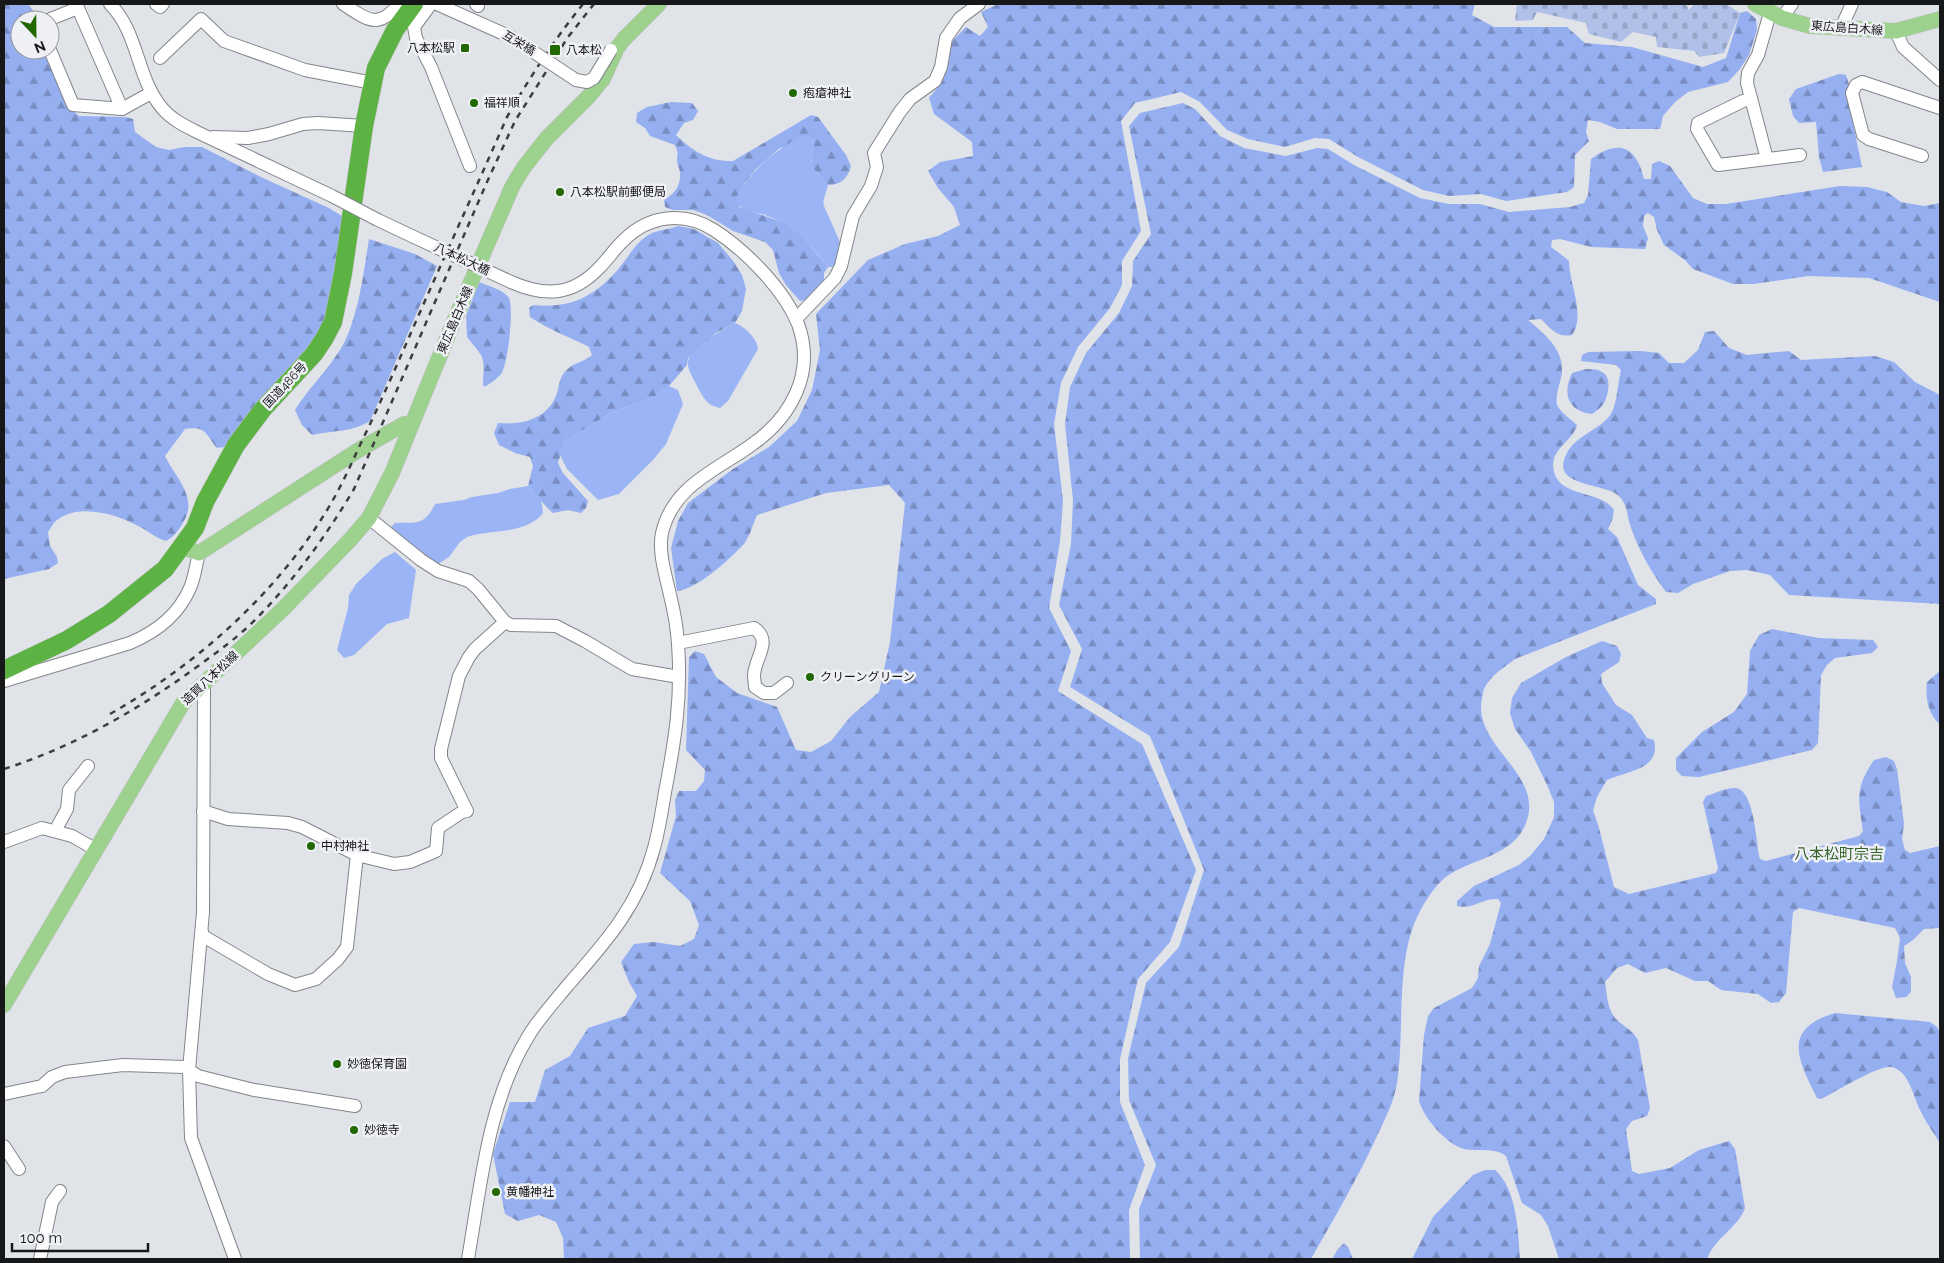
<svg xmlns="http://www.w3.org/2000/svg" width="1944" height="1263" viewBox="0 0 1944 1263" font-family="Raleway,'Noto Sans JP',sans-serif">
<defs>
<pattern id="forest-firs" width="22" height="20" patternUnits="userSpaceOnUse" patternTransform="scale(1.25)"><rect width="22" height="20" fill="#95aff0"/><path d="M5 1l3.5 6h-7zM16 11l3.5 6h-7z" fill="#798dc2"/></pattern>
<pattern id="cemetery-stones" width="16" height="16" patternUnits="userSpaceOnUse" patternTransform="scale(1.25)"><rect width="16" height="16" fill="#b0c0e8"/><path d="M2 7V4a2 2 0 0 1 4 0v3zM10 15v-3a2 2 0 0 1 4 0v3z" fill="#97a4c6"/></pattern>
</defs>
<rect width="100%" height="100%" fill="#e0e3e8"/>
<g fill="url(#forest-firs)">
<path d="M4 4H28L40 20H20V50H50L70 108 79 116 125 117 133 119 135 132 156 147 169 150 184 147H202L263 178 329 208 347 219 323 331 251 419 224 447 217 448C205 434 207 426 185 429L165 456C175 477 198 497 184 521 179 530 175 536 166 541 156 538 151 533 142 528 120 515 80 502 57 520 53 523 51 528 48 532L50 546 57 557 58 563 49 569 4 579Z"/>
<path d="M998 4H1475L1472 15 1494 27H1567L1585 43 1632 47 1703 67 1726 58 1740 13 1747 11 1756 19 1757 30 1749 55 1740 69 1728 82 1688 92 1675 102 1663 116 1660 129H1617L1600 122 1588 120 1586 132 1589 141 1575 155 1574 187 1567 192 1506 201 1481 194 1449 196 1423 190 1358 157 1329 139 1315 138 1285 147 1248 139 1227 130 1200 102 1181 92 1135 103 1121 121 1141 231 1122 261V285L1110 308 1078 347 1061 383 1054 424 1063 501 1060 541 1049 608 1071 651 1058 691 1142 744 1196 870 1170 942 1138 979 1120 1059V1102L1145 1165 1129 1210 1130 1259H564L563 1238 556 1222 539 1215 518 1221 505 1214 493 1154 510 1102H535L545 1070 570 1056 588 1028 625 1016 637 996 629 982 621 962 634 944 654 942 680 946 694 939 699 925 690 901 660 873 676 816 675 800 679 791H696L704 781 705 770 686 750 689 657 695 651 704 654 716 677 737 693 777 707 796 750 811 752 831 741 850 717 879 692 890 642 905 503 889 485 826 493 757 515C753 524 750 536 744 544 730 559 696 590 677 591L671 548 678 521 688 503 733 469 769 447 797 421 812 390 820 350 816 314 868 260 905 244 938 236 960 225 954 207 938 188 928 171 940 162 973 156 972 142 934 114 929 98 942 82 948 64 951 42 966 27 980 36 988 27 981 12Z"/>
<path d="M1839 74 1846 75 1849 84 1847 94 1862 167 1823 172 1819 157 1816 122 1799 123 1793 116 1789 99 1796 89Z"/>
<path d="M671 102 692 103 698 111 693 120 684 123 676 135C692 151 710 162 733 161L811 115 818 117 846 155 851 166C848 178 841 185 828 185L811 166 814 140 780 148 756 169 744 184 739 207 785 223 801 235 828 267 824 273V283L807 300 800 301 786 285 779 273 773 250 765 242 733 231 707 215 693 210H673L665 207 664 200C674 194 681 186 680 173 680 169 677 165 677 161 677 153 679 154 675 145L650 136 645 128 636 122 637 113 647 107Z"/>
<path d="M1183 103 1195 109 1220 136 1244 148 1286 156 1317 148 1328 149 1354 165 1420 198 1449 204H1480L1509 212 1570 207 1584 203 1588 195 1591 159C1619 139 1636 146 1644 179H1651L1652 164 1659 161 1670 166 1693 198 1707 204H1726L1840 186 1867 187 1887 192 1901 202 1924 206 1940 203V302L1869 278 1809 276 1753 284H1733L1693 269 1685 260 1664 245 1657 230 1654 217 1648 213 1644 216 1643 226 1648 238 1645 249 1591 247 1560 239 1552 240 1551 247 1563 256 1569 261C1569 284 1586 315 1572 335 1557 338 1551 329 1541 319L1528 320C1546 335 1567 352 1561 378 1559 387 1555 396 1557 405 1560 412 1571 419 1577 425 1573 442 1548 449 1554 472 1561 498 1601 490 1614 510L1612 521 1608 529 1617 537 1638 585 1656 599V604L1515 659C1505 667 1491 675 1485 687 1483 690 1483 695 1482 698 1472 747 1545 773 1526 823 1514 855 1476 858 1450 874 1436 883 1425 901 1418 915 1395 961 1405 1032 1397 1083 1394 1102 1385 1119 1377 1136 1358 1178 1334 1218 1311 1259H1140L1139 1209 1156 1165 1129 1100 1128 1058 1146 983 1179 947 1204 870 1150 736 1070 687 1082 649 1059 605 1071 544 1073 500 1065 424 1070 387 1086 353 1119 313 1132 286 1133 261 1151 234 1129 126 1140 113Z"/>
<path d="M678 226 694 229 718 243 734 262 742 275 746 289 742 311 735 323 716 333 688 358 687 365 669 386 656 396 611 413 565 441 558 463 563 473 588 501 586 508 581 513 568 510 553 513C543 505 538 495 528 486L533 466 530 457 515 453 499 445 494 433 498 423C520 425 545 420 555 398 559 391 558 380 564 373 572 362 583 363 592 355L589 347C570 337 549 330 530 317L529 308 533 305C571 309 596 296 620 267 630 255 637 240 652 233 660 230 670 229 678 226Z"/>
<path d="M369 239 415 254 437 266 370 421C351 433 333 430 312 435L302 425 295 410C311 384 337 362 348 334 360 304 364 270 369 239Z"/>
<path d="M479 282C488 286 503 289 509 298 514 308 508 366 501 374 497 379 491 383 486 386H483C484 354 486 361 467 337L466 316Z"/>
<path d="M1714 331 1729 348 1747 355 1789 351 1801 360 1875 356 1894 362 1915 382 1940 395V604L1789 595 1770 575 1747 570 1730 571 1693 584 1678 593 1666 592C1652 573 1639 551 1631 528 1627 517 1628 505 1619 496 1605 482 1548 488 1567 453 1577 434 1603 429 1612 412 1617 402 1618 382 1621 370L1616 365 1581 361 1582 355 1588 352 1640 351 1659 353 1669 363H1684L1698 350 1705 332Z"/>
<path d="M1586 369C1591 369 1598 369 1602 372 1613 377 1608 399 1602 406 1599 409 1595 412 1592 414 1568 411 1562 394 1572 373Z"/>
<path d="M1772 629 1819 638 1873 640 1878 647 1872 653 1835 658 1827 665 1821 675 1818 743 1812 750 1699 777 1682 776 1676 770V758L1702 732 1734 712 1747 694 1750 651 1759 635Z"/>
<path d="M1602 641 1617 646 1621 654 1619 662 1601 674 1602 683 1616 705 1632 715 1647 738 1654 740C1661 770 1627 771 1607 780L1597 797 1593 810 1599 828 1614 887 1629 894 1716 873 1718 868 1703 802 1706 796C1715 793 1728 787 1736 788 1755 791 1756 844 1760 859L1766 861 1859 836 1863 831C1858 799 1855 788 1874 760L1886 757 1894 761 1897 769 1904 824 1902 839 1905 850 1910 853 1940 846V928L1924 929 1913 940 1904 946 1905 963 1911 977V992L1906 997 1896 998 1892 987 1897 961 1900 938 1895 928 1799 908 1793 912 1786 993 1779 1002 1771 1003 1758 994 1721 990 1708 981H1695L1666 968 1645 973 1628 964 1617 968 1605 982C1607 994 1607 1008 1615 1018 1622 1026 1632 1029 1638 1040L1650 1108 1647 1116 1632 1121 1626 1129 1632 1171 1639 1174 1670 1168 1699 1150 1729 1141 1735 1149 1745 1208C1738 1228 1716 1236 1707 1259H1559L1548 1226 1541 1215 1522 1203 1506 1156C1495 1147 1477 1152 1464 1149 1446 1144 1424 1118 1419 1101L1424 1035 1428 1016 1434 1008 1472 988 1478 978 1479 966 1490 944 1501 903 1498 899C1482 898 1472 910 1457 906V901L1474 886 1519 865 1530 856 1544 839 1554 817V802L1548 787 1531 752 1515 729 1510 713 1512 698 1521 683 1566 657Z"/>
<path d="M1940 671V724C1928 715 1925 697 1927 682Z"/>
<path d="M1835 1013 1930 1022 1937 1027 1940 1033V1143C1933 1132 1925 1121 1920 1110 1913 1096 1909 1070 1891 1067 1878 1065 1835 1092 1821 1099L1817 1098C1798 1060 1781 1029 1835 1013Z"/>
<path d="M1485 1170H1495C1517 1189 1518 1231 1520 1259H1412L1433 1217 1473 1175Z"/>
<path d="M1344 1243 1348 1247 1353 1259H1332L1338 1249Z"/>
</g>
<path fill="url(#cemetery-stones)" d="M1517 4H1686L1689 10 1694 4H1726L1740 13 1724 53 1699 57 1694 51 1657 47 1656 37 1633 32 1621 42 1589 34 1586 23 1537 12 1533 20 1515 21Z"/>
<g fill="#9ab4f5">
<path d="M801 136H809L814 140 811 166 828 185C827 192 822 199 824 206L843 249 836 264 832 267H828C811 245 793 224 765 215 753 211 742 213 735 200 750 171 773 152 801 136Z"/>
<path d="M735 323C745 327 757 338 758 349L728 401 720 408C707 405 704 399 698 388 695 381 687 370 688 362 688 350 725 328 735 323Z"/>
<path d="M669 386 678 390 683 404 666 444 653 460 619 494 598 500 567 469 560 455 565 441 611 413 656 396Z"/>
<path d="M528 486 541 499 543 513C526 535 490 529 467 537L460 542 449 557 438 564 423 556 391 527 395 523C418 522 424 526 435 504L464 500 472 497 498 493 510 489Z"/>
<path d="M395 552 416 570 409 618 387 624 354 655 344 658 337 650 348 608 349 595 356 584 382 559Z"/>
</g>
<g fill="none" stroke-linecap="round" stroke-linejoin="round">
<defs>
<g id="minor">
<path d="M110 4C139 33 136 77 162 108 171 119 185 126 197 132L332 196"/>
<path d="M156 4 160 7 163 4"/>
<path d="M343 4C367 19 377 31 399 4"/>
<path d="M431 4 414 27 416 38 431 67 470 166"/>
<path d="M476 4 478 6"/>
<path d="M1782 18 1792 4"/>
<path d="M48 20 78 8 122 109"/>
<path d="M1841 28 1852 4"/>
<path d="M1896 31 1903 47 1940 80"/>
<path d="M50 50 73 105 122 109 151 93"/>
<path d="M160 58 201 19 224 41 305 70 373 83"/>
<path d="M1751 99 1743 101 1698 123 1697 129 1718 165 1800 155"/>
<path d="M213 137 248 138 269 134 303 124 318 123 364 126"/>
<path d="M1922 156 1869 139 1863 135 1852 93 1856 85 1862 82 1940 108"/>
<path d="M1767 159 1747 83 1748 73 1758 55 1770 13"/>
<path d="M378 220 414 237"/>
<path d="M796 319 835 278 841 266 853 216 871 186 877 167 874 153 899 113 910 99 935 81 941 67 946 38 960 18 979 4"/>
<path d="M369 518 421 560 438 571 469 581 478 589 505 622 511 625 556 626 585 641 632 669 679 677"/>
<path d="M678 643 754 628C773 641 755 657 754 675 754 678 755 683 755 687L764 693H774L787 683"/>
<path d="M4 681 130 643C156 632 179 614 190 588 195 577 196 564 199 553"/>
<path d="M204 684 203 912 189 1070 191 1138 235 1259"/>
<path d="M203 811 228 819 288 823 302 827 357 855 394 864 410 862 436 851 438 828 462 812 467 811 441 758V749L459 676 469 657 475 649 505 622"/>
<path d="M55 831 67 809 69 790 88 766"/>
<path d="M4 842 42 828 72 836 95 849"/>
<path d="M202 932 203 936 268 974 295 985 316 979 338 959 347 947 357 855"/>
<path d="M4 1094 42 1086 52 1077 65 1072 123 1065 184 1067 198 1076 254 1090 355 1106"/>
<path d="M4 1146 19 1169"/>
<path d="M40 1259 52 1202 60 1191"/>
<path d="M468 1259C481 1184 488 1101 529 1035 540 1017 555 1001 568 985 606 942 639 905 654 848 659 830 662 811 665 792 675 741 682 697 678 644 677 628 674 611 670 595 666 576 658 553 662 533 673 486 715 471 750 446 791 418 816 373 798 324 784 289 745 250 714 230 684 211 649 215 624 240 615 248 609 258 600 267 573 296 545 297 511 282"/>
</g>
<g id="major">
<path d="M1755 4 1782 18 1810 26 1896 31 1940 19"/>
<path d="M183 547 199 553 357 451 404 424 411 425"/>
<path d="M4 1005 183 703 283 609 349 541 369 518 392 473 452 326 512 187 524 167 547 138 589 96 603 79 617 48 624 39 659 4"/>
</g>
<path id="highway" d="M4 670 67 640 109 614 165 569 195 528 205 502 236 445 263 409 314 354 324 339 333 322 343 273 364 126 376 68 395 30 414 4"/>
</defs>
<use href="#minor" stroke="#83858a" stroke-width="14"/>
<use href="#major" stroke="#bebebf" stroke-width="16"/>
<use href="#highway" stroke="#bebebf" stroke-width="19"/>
<use href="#minor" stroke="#fff" stroke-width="12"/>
<use href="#major" stroke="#9dd18e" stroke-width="15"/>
<use href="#highway" stroke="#5cb343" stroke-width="18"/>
<g stroke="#3c3d3f" stroke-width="2.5" stroke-dasharray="6 6" stroke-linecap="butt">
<path d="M110 714C194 666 272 598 324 515 338 493 349 469 360 445 379 406 396 367 413 328 444 257 476 188 507 117 530 77 554 40 583 4"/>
<path d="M4 769C73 747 136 711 194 669 216 653 237 638 256 619 295 579 326 536 354 489L487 182 515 121 568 37 594 4"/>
</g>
<defs>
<g id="minor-bridge">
<path d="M437 4 511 37 576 80 587 82 594 78 611 50"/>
<path d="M332 196 378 220"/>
<path d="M414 237 511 282"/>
</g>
</defs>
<use href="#minor-bridge" stroke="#83858a" stroke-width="14" stroke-linecap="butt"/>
<use href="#minor-bridge" stroke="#fff" stroke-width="12"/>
</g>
<g fill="#216800" stroke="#eef0f5" stroke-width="2">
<rect x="460" y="43" width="10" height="10" rx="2.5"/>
<rect x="549" y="44" width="12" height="12" rx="2.5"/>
<circle cx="793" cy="93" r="5"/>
<circle cx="474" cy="103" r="5"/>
<circle cx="560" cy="192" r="5"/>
<circle cx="810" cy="677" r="5"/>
<circle cx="311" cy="846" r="5"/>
<circle cx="337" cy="1064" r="5"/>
<circle cx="354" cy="1130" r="5"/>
<circle cx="496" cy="1192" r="5"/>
</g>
<g text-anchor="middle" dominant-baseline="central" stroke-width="5" stroke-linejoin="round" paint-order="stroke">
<g font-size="12" fill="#161719" stroke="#eef0f5">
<text transform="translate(1847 28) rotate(4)">東広島白木線</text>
<text transform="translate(519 43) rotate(31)">互栄橋</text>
<text transform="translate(462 259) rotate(25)">八本松大橋</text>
<text transform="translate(455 320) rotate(-67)">東広島白木線</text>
<text transform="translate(285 385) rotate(-47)">国道486号</text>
<text transform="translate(210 678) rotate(-43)">造賀八本松線</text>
</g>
<g font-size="12" fill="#161719" stroke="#eef0f5" text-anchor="start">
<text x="455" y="48" text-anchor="end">八本松駅</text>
<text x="566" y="50">八本松</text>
<text x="803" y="93">疱瘡神社</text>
<text x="484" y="103">福祥順</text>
<text x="570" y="192">八本松駅前郵便局</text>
<text x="820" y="677">クリーングリーン</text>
<text x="321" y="846">中村神社</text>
<text x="347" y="1064">妙徳保育園</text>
<text x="364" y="1130">妙徳寺</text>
<text x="506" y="1192">黄幡神社</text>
</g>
<g font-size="15" fill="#37642b" stroke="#eef0f5">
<text x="1839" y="854">八本松町宗吉</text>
</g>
</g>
<rect width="1944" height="1263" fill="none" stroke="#161719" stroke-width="10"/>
<g transform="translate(35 35) rotate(158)"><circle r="24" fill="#eef0f5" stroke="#98999d"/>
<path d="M0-4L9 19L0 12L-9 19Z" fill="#216800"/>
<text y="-8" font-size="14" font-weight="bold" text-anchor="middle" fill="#161719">N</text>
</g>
<path d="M12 1243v8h136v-8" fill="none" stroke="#161719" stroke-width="2.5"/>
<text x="20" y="1243" font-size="15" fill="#161719" stroke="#eef0f5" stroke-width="4" paint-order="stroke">100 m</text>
</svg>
